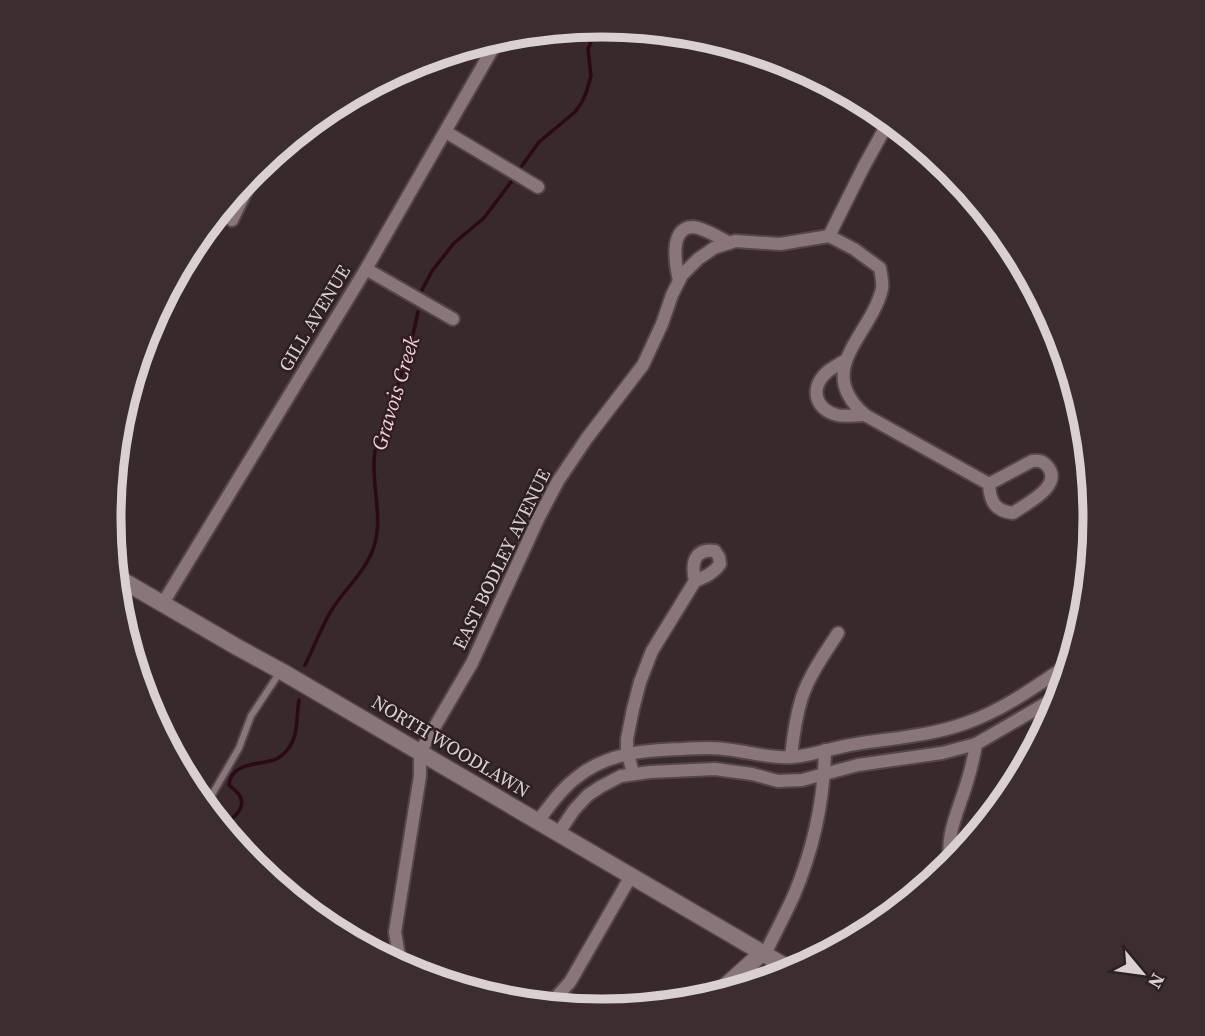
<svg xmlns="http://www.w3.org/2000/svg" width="1205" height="1036" viewBox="0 0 1205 1036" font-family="'Source Serif 4',serif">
<rect width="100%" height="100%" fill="#38292d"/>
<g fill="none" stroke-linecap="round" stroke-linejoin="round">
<g stroke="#2b0915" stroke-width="3.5">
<path d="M521 167 539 142 575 112 582 102 587 90 591 76 588 49 598 25"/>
<path d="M422 290 432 271 454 243 484 218 511 182"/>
<path d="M305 665C314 647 321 628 331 611 345 588 368 570 375 543 383 513 370 481 375 451L409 353 418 312"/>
<path d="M221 827C229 821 245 811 241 799 240 793 233 789 229 785 231 762 259 765 274 760 279 758 285 753 288 749 299 735 296 717 299 700"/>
</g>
<defs>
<path id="lane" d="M206 805 239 748 251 716 280 672"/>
<g id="street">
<path d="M446 132 538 187"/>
<path d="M232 220 254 175 277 150"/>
<path d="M829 236 854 249 880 268C881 274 883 283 882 289 870 337 813 369 865 415L989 484C990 502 995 511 1013 513 1026 504 1063 486 1048 467 1043 461 1040 460 1032 461L989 484"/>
<path d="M829 236 863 168 890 119"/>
<path d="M188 251 192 253"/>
<path d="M366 269 453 319"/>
<path d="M679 281C676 267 668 227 693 227 705 228 719 238 730 243"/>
<path d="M156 312H157"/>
<path d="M846 360C839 364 832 368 827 372 810 387 814 409 837 415 845 417 856 415 865 415"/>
<path d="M163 603 366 269 500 36"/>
<path d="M791 757C793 737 796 716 802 697 810 674 825 653 838 633"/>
<path d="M633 773 627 751V739L633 709 640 682 652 651 695 581C691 564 694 548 715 551L719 557 720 564C714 573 705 577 695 581"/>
<path d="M537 822C549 807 560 790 576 778 606 753 645 750 682 749 696 748 710 747 724 749 747 751 770 759 793 757 814 755 835 747 856 744 893 738 930 736 966 723 1004 710 1039 684 1072 662"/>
<path d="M558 834 574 810 588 795 600 787 621 776 650 772 715 769 752 774 778 781 802 780 858 765 942 753 976 744 1062 694"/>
<path d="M952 867C943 838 959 810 967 782 971 769 974 757 976 744"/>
<path d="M765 954C774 935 785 915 794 895 813 850 824 799 825 750"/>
<path d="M406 970 400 962 395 932 420 776V752L472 663 539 517 558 481 587 438 643 365 662 324 672 295 682 275 698 259 714 248 735 241 780 244 829 236"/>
<path d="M546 1006 550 1004 570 982 631 876"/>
</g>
<g id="secondary">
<path d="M115 576 237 647 281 671 795 972"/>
<path d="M712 998 762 953"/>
</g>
</defs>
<use href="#lane" stroke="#53464a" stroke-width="10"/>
<use href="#street" stroke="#53464a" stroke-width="16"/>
<use href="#secondary" stroke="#53464a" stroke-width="19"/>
<use href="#lane" stroke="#88767a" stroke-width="6"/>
<use href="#street" stroke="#88767a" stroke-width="12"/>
<use href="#secondary" stroke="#88767a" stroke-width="16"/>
</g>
<g text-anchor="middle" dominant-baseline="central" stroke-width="5" stroke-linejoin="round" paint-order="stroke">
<g font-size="19" fill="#dad0d2" stroke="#2e1f23">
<text transform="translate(314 318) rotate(-59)">GILL AVENUE</text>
<text transform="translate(501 559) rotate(-64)">EAST BODLEY AVENUE</text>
<text transform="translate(451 746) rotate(31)">NORTH WOODLAWN</text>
</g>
<g font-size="21" font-style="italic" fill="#fccfda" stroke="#2e1f23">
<text transform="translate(395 393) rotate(-73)">Gravois Creek</text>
</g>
</g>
<path d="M0 0H1205V1036H0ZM121 518a481 481 0 1 1 962 0a481 481 0 1 1-962 0Z" fill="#3c2d31" fill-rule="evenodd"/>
<path fill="none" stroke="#dad0d2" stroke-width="9" d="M121 518a481 481 0 1 1 962 0a481 481 0 1 1-962 0Z"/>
<g transform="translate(1142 973) rotate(119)" stroke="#2e1f23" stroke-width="5" paint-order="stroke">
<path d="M0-5L12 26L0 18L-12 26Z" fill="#dad0d2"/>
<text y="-10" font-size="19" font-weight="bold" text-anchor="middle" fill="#dad0d2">N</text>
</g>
</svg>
